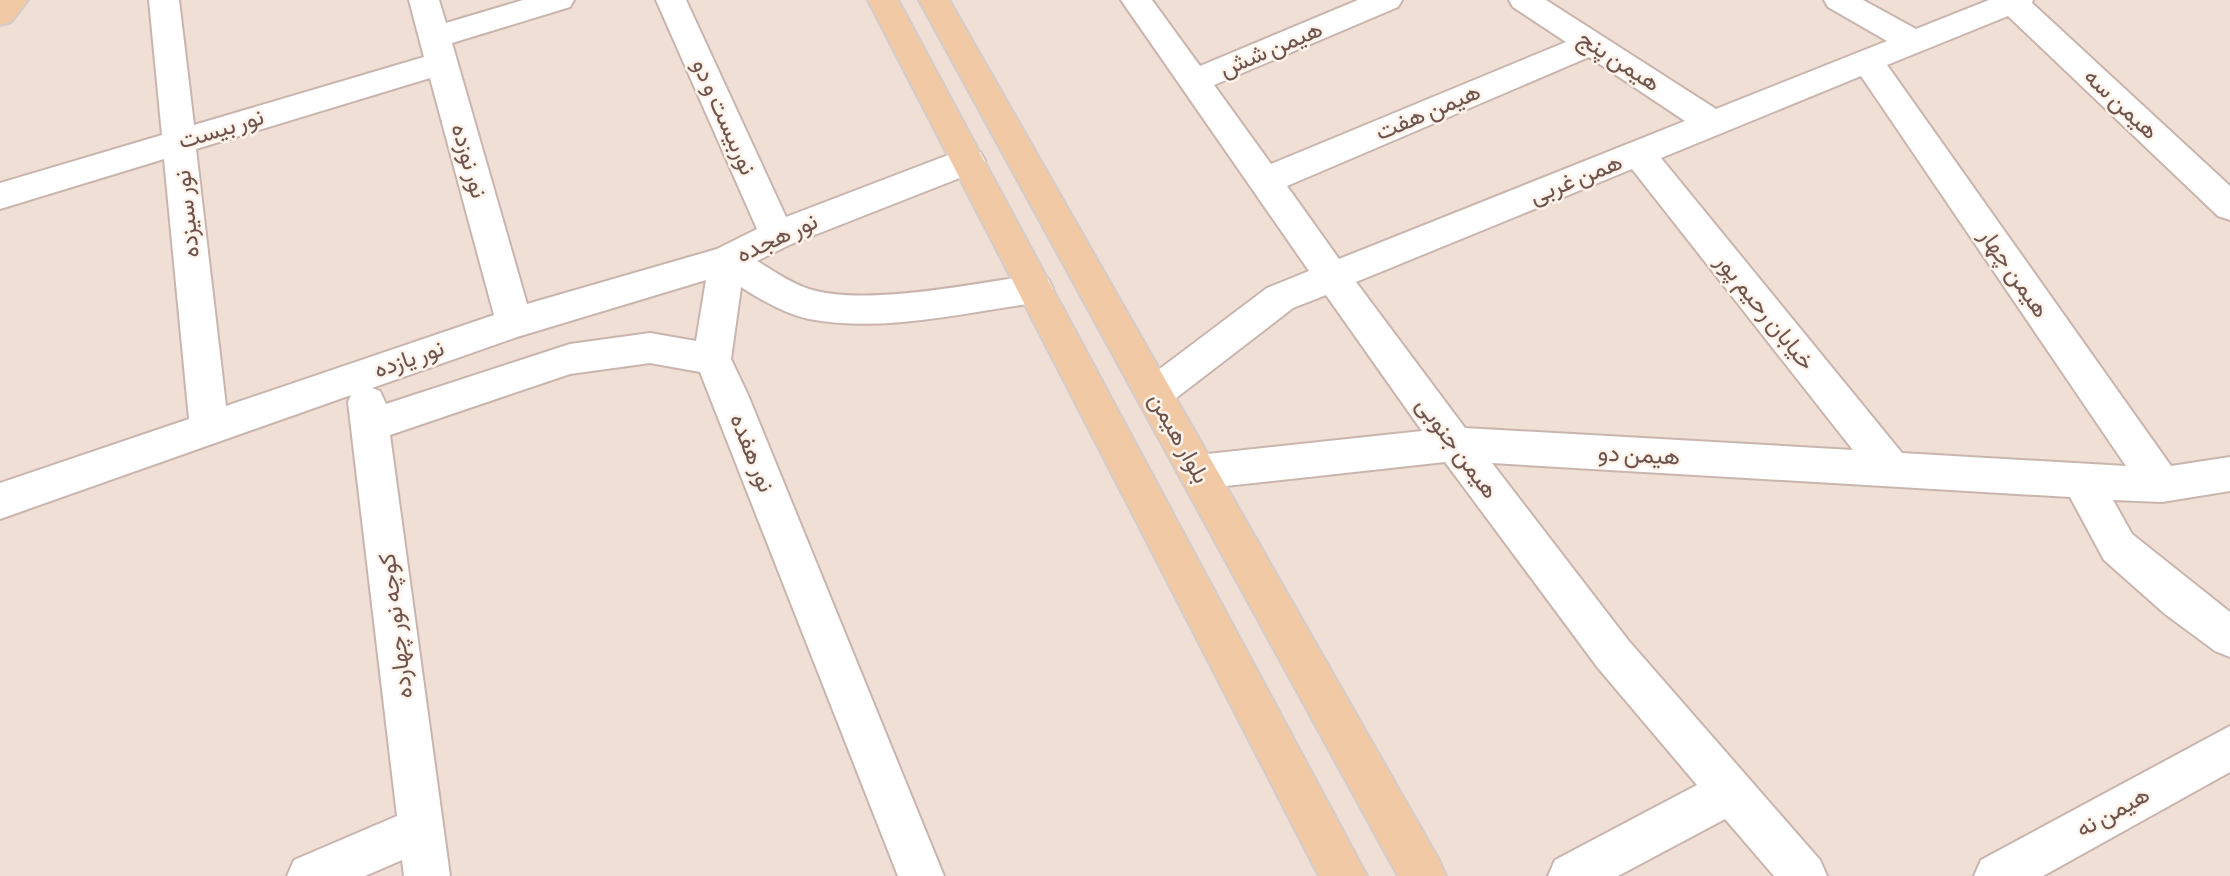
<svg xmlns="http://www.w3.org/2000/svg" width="2230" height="876" viewBox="0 0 2230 876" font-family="'Sofia Sans Condensed',Vazirmatn,sans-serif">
<rect width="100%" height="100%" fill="#f9eee5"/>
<rect fill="#f0dfd4" x="0" y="0" width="2230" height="876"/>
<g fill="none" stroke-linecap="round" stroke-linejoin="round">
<defs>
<g id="minor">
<path d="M149 0H179L194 125 424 57 409 0H439L446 23 523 0H574L570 7 452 43 527 304 717 249 757 229 656 0H686L786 217 956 152 968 148 980 152 985 161 980 170 789 245 757 261C774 271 790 283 809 289 865 307 975 283 1035 275L1048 279 1053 289 1048 299 1035 303C961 313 883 333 809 319 785 314 761 300 741 287L731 359 748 395 944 876H898L700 372 650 363 570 374 390 435 450 876H404L402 860 365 876H287L294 860 397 816 348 402 351 395 0 519V483L189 419 164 159 0 209V183L162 135ZM430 78 494 315 226 406 196 149ZM706 280 696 341 650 333 570 344 386 404 380 391 372 388 517 337Z"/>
<path d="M1121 0H1152L1200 66 1358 0H1402L1398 7 1214 85 1271 164 1566 42 1513 7 1509 0H1546L1716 109 1887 41 1828 7 1824 0H1863L1916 29 1989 0H2033L2032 3 2230 186V220L2218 216 2008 16 1887 65 2171 466 2230 457V491L2162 502 2113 500 2132 534 2230 612V657L2215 651 2165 614 2104 560 2070 497 1492 463 1628 640 1820 860 1827 876H1774L1725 819 1618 876H1548L1555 860 1697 785 1598 668 1445 462 1198 489 1184 484 1178 472 1184 460 1198 455 1422 431 1326 295 1293 308 1167 405 1154 410 1141 405 1135 394 1141 383 1267 288 1309 271ZM1589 57 1685 121 1339 259 1287 186ZM1861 76 2126 466 1902 453 1661 158ZM1632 169 1853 450 1465 428 1356 282Z"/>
<path d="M2230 726V772L2043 876H1974L1981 860Z"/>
</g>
<g id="major">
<path d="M0 0H28L11 22 0 25Z"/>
<path d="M868 0H898L1367 876H1319Z"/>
<path d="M919 0H949L1439 860 1446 876H1398Z"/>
</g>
</defs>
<use href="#minor" stroke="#c9b5ad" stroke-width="4"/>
<use href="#major" stroke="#d4ccca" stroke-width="4"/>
<use href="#minor" fill="#fff" fill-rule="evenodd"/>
<use href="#major" fill="#f1c9a5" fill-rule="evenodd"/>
</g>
<g text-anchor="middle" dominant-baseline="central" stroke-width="5" stroke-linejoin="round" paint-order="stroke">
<g font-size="24" fill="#6f544d" stroke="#fdf3eb">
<text transform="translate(1271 49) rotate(-23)">هیمن شش</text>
<text transform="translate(1619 61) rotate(33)">هیمن پنج</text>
<text transform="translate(2121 104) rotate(43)">هیمن سه</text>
<text transform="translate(1428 112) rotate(-23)">هیمن هفت</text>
<text transform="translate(724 117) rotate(66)">نوربیست و دو</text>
<text transform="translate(221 129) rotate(-17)">نور بیست</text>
<text transform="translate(469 161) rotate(74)">نور نوزده</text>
<text transform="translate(1576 179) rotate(-22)">همن غربی</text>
<text transform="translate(187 214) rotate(-96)">نور سیزده</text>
<text transform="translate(777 238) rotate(-25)">نور هجده</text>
<text transform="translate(2014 273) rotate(55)">هیمن چهار</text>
<text transform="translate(1765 312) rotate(51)">خیابان رحیم پور</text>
<text transform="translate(409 359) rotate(-19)">نور یازده</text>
<text transform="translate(1179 438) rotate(61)">بلوار هیمن</text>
<text transform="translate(1457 448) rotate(53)">هیمن جنوبی</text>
<text transform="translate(752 453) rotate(68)">نور هفده</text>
<text transform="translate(1639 455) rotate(3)">هیمن دو</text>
<text transform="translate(396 626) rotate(-97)">کوچه نور چهارده</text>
<text transform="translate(2113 812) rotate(-29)">هیمن نه</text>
</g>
</g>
</svg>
